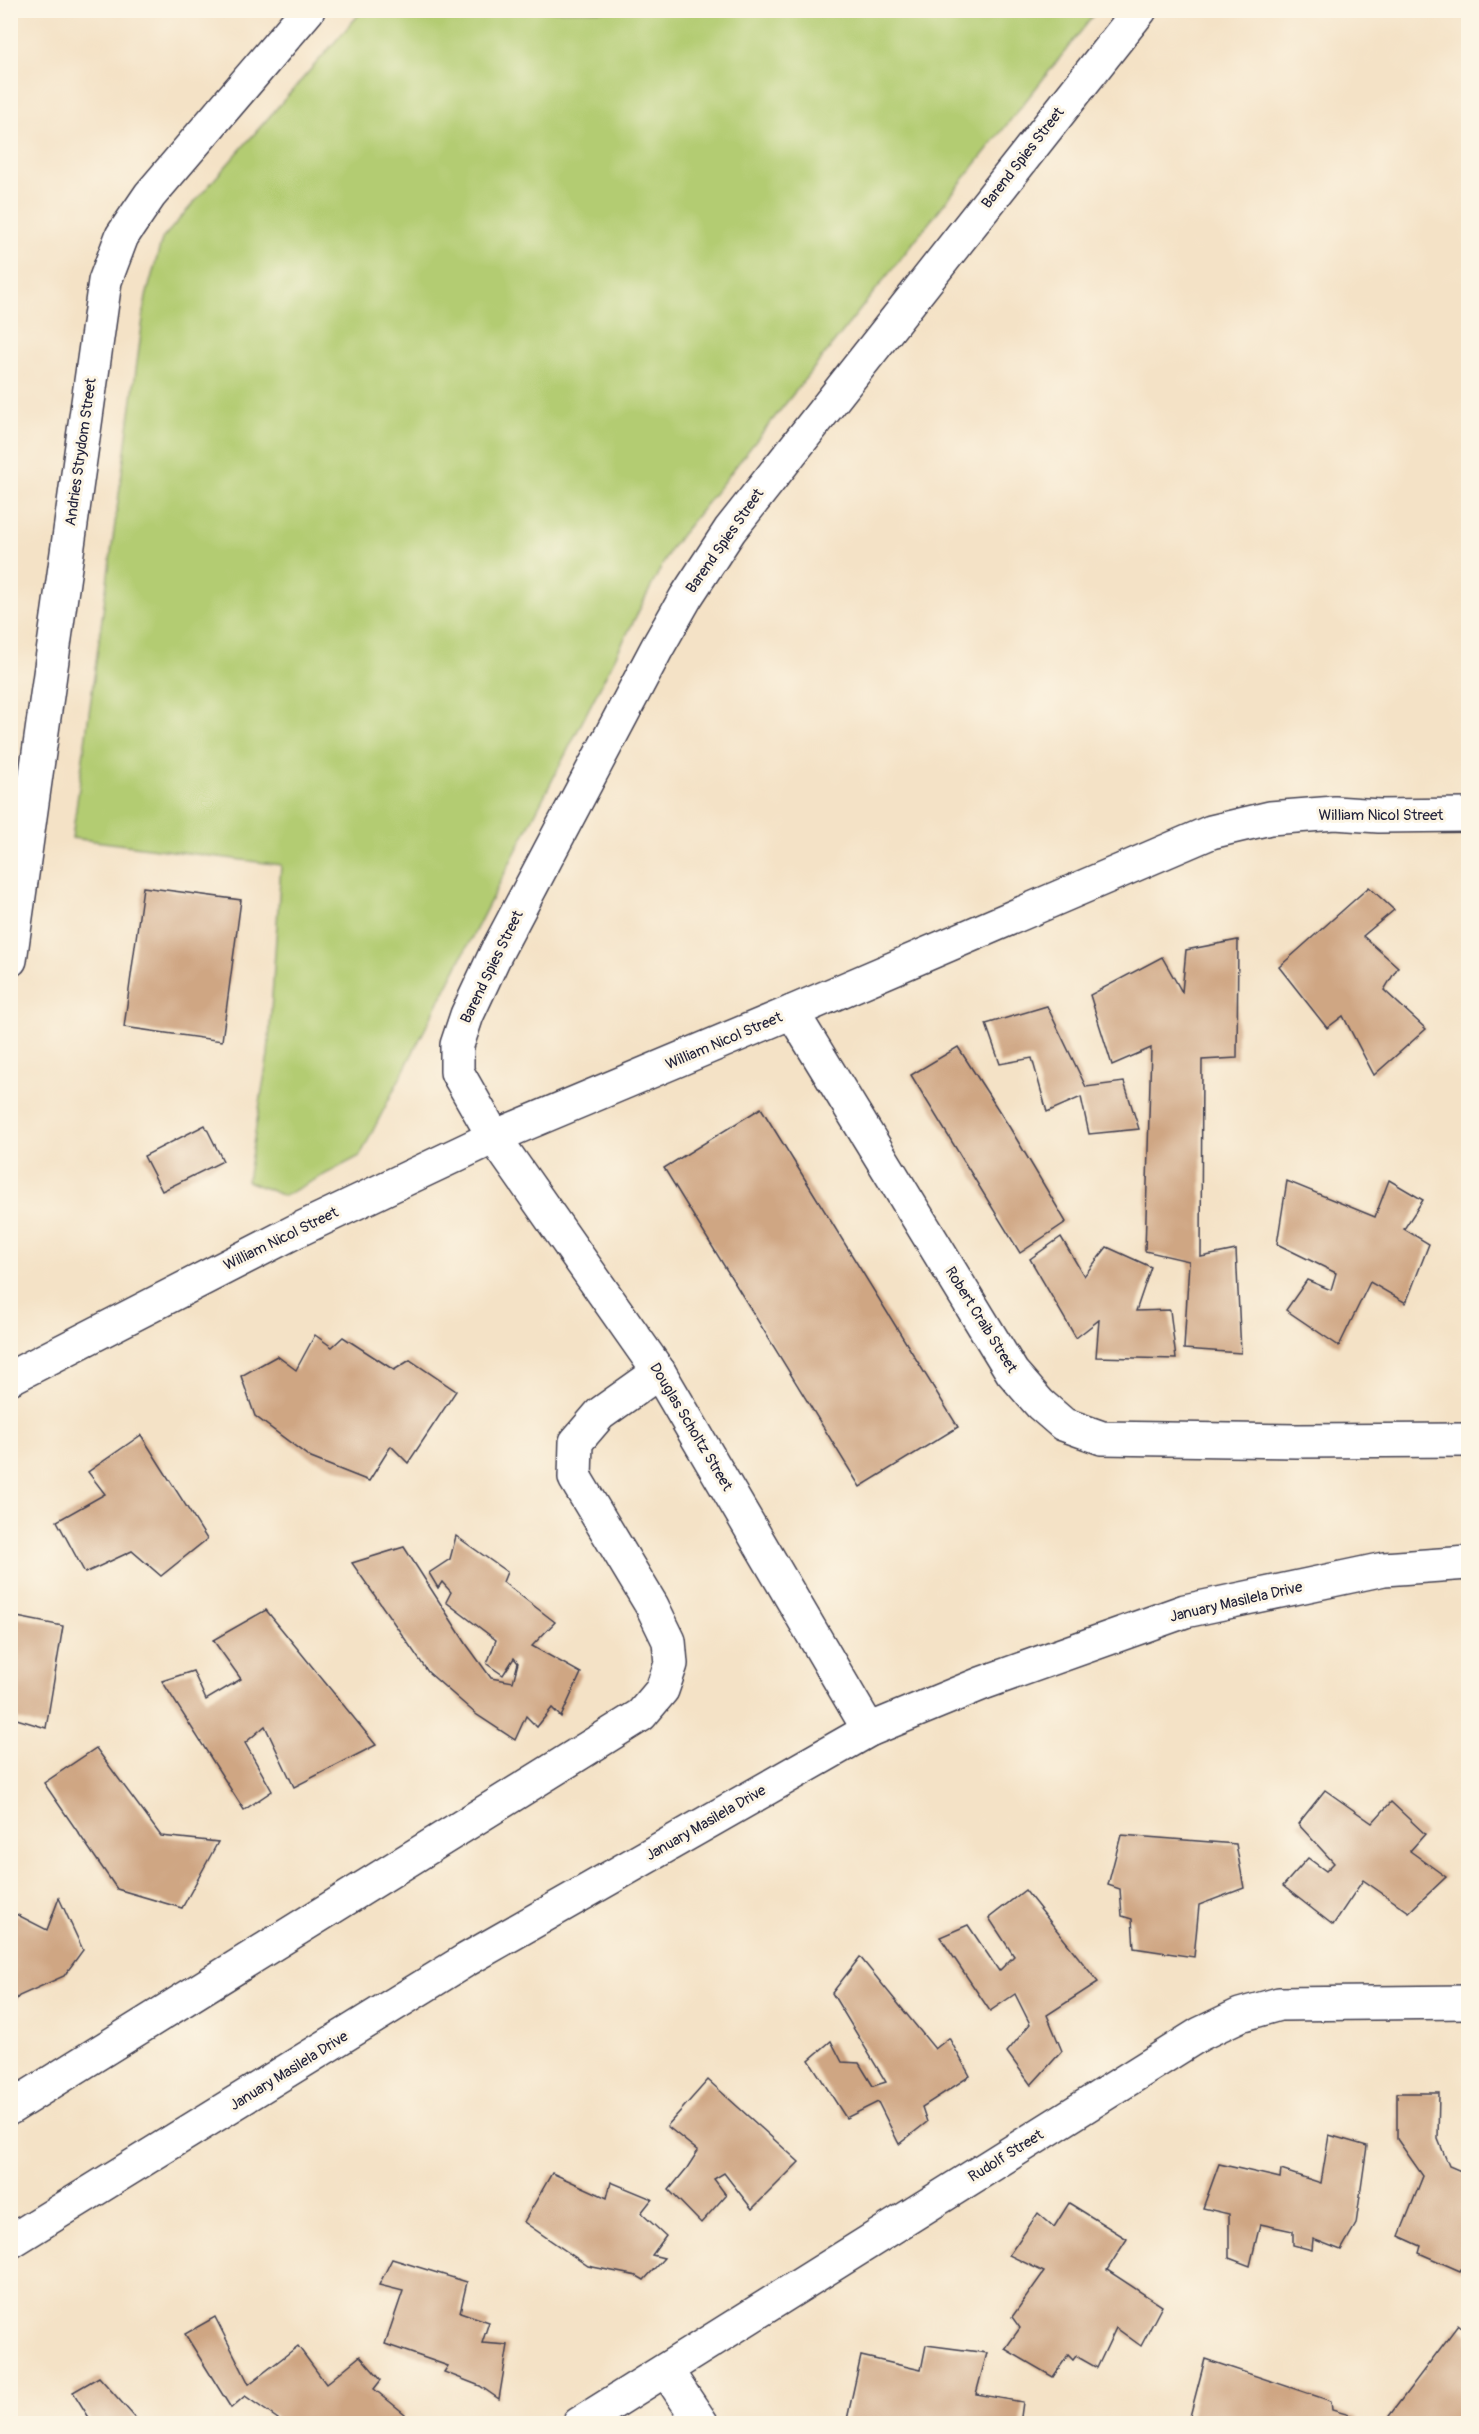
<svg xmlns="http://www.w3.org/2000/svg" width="1479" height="2434" viewBox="0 0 1479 2434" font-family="Pangolin,sans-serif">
<rect width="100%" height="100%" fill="#fcf5e5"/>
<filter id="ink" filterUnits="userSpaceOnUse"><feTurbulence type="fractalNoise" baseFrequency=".0167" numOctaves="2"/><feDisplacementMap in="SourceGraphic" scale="12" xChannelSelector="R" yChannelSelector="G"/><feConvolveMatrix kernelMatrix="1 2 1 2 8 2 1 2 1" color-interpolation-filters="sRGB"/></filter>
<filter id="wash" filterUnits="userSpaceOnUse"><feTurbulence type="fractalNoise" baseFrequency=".008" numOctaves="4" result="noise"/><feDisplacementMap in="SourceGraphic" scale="24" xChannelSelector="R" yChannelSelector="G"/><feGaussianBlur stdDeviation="1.35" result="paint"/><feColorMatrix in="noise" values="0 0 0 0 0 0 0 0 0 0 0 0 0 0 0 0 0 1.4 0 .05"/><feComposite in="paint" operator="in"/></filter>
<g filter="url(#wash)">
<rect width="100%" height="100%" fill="#f4e2c6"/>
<path fill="#b3cc72" stroke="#6a7756" stroke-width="1.5" d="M362 11H1097L671 548 360 1156 284 1196 247 1181 268 1055 281 865 72 838 146 297 162 239Z"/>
<g id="blocks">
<g fill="#cfa683">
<path d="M143 887 241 900 222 1041 124 1027Z"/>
<path d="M1369 887 1394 910 1363 936 1398 967 1384 990 1426 1029 1374 1075 1343 1016 1327 1028 1279 967Z"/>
<path d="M1238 940 1237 1058 1202 1060 1201 1257 1236 1250 1241 1353 1184 1349 1189 1261 1145 1251 1151 1048 1112 1065 1090 995 1162 957 1182 992 1186 950Z"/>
<path d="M1047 1006 1086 1087 1124 1082 1139 1129 1089 1134 1081 1097 1047 1112 1032 1058 1000 1064 986 1024Z"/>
<path d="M958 1047 1010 1128 1066 1222 1020 1253 911 1075Z"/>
<path d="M761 1108 958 1427 860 1487 664 1168Z"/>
<path d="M205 1125 223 1161 162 1191 144 1156Z"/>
<path d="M1389 1180 1423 1200 1404 1229 1429 1244 1406 1303 1370 1282 1339 1346 1286 1310 1307 1280 1331 1290 1336 1273 1277 1244 1287 1181 1375 1217Z"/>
<path d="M1061 1237 1084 1276 1107 1247 1151 1267 1136 1311 1170 1310 1176 1359 1096 1357 1099 1320 1076 1338 1030 1259Z"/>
<path d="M315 1335 332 1347 343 1337 394 1370 410 1360 456 1391 408 1463 391 1446 369 1481 311 1458 255 1416 241 1376 277 1356 296 1370Z"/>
<path d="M141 1435 207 1539 161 1576 132 1551 85 1573 57 1521 105 1494 88 1472Z"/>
<path d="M456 1536 507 1572 503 1582 555 1622 532 1646 581 1673 561 1717 552 1708 537 1727 526 1716 515 1740 477 1715 428 1672 352 1563 404 1547 467 1645 491 1678 513 1682 518 1663 514 1658 503 1675 487 1664 496 1640 446 1602 451 1592 442 1582 438 1588 429 1573 450 1559Z"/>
<path d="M266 1610 376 1745 294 1787 265 1726 245 1743 272 1791 244 1810 162 1681 193 1671 206 1700 241 1679 213 1640Z"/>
<path d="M17 1617 63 1626 46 1728 10 1717V1636Z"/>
<path d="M96 1748 161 1836 218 1842 182 1908 117 1889 44 1783Z"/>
<path d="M1325 1790 1372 1823 1391 1802 1425 1834 1410 1851 1446 1877 1409 1912 1363 1880 1333 1925 1283 1886 1308 1858 1326 1871 1334 1863 1298 1824Z"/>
<path d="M1121 1835 1236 1844 1244 1888 1199 1905 1194 1957 1134 1948 1132 1919 1122 1916 1120 1889 1108 1885Z"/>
<path d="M1025 1890 1098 1982 1047 2015 1062 2051 1031 2085 1007 2052 1030 2024 1015 1994 990 2011 940 1937 968 1925 999 1971 1014 1956 989 1918Z"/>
<path d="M59 1898 83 1950 64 1976 19 1996 10 2007V1911L47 1930Z"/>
<path d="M860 1957 935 2049 949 2038 970 2076 922 2107 927 2122 899 2144 878 2102 846 2118 809 2060 831 2041 842 2062 859 2063 873 2086 886 2082 832 1993Z"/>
<path d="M708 2080 799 2162 752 2209 724 2173 714 2179 726 2195 701 2223 669 2190 687 2168 698 2151 667 2126Z"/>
<path d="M1397 2093H1439L1438 2139 1449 2166 1468 2174V2257L1460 2271 1419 2253 1421 2246 1399 2236 1423 2176 1397 2139Z"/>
<path d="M1329 2135 1367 2146 1356 2224 1341 2250 1313 2239 1312 2250 1293 2245V2231L1260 2224 1250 2266 1229 2258V2214L1203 2208 1219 2164 1280 2178 1281 2170 1321 2183Z"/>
<path d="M552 2173 607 2198 611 2182 652 2199 641 2213 666 2236 652 2255 664 2258 644 2280 637 2276 588 2266 524 2222Z"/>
<path d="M1069 2203 1127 2239 1107 2270 1162 2306 1141 2346 1116 2328 1097 2368 1076 2356 1073 2360 1068 2355 1053 2377 1005 2349 1020 2328 1012 2317 1044 2272 1009 2255 1038 2213 1054 2227Z"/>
<path d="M392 2259 467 2282 460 2312 489 2322 482 2343 508 2345 499 2399 480 2386 444 2372 448 2366 385 2344 403 2291 379 2285Z"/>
<path d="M215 2317 249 2384 298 2346 326 2384 360 2356 381 2380 374 2389 405 2414 394 2424H276L278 2419 245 2396 231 2408 185 2334Z"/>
<path d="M1458 2325 1468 2333V2424H1383Z"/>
<path d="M926 2345 987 2353 976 2394 1023 2402 1020 2424H846L861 2356 921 2370Z"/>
<path d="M1205 2359 1331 2401 1332 2410 1357 2417 1359 2424H1188Z"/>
<path d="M99 2377 141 2424H93L73 2392Z"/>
</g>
</g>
</g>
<g filter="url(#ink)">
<use href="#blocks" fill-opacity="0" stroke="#423f50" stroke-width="1.5"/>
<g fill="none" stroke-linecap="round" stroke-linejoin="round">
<defs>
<g id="minor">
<path d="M10 960 105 281 122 236 150 195 308 10"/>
<path d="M792 1012 1012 1372 1040 1404 1063 1424 1102 1438 1297 1441 1468 1440"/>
<path d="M10 1378 296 1231 494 1137 792 1012 1211 832 1270 818 1335 813 1379 816 1468 815"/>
<path d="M869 1730 659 1372 494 1137 457 1072V1045L467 1015 496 953 657 648 686 597 730 530 1140 10"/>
<path d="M10 2108 641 1715 662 1690 671 1664 669 1641 652 1606 575 1478 576 1442 600 1414 659 1372"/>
<path d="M666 2370 702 2424"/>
<path d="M579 2424 1200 2034 1240 2015 1279 2004 1468 2002"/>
</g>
<path id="major" d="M10 2242 466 1960 869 1730 983 1683 1185 1611 1384 1569 1468 1563"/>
</defs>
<use href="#minor" stroke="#423f50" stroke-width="36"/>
<use href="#major" stroke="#423f50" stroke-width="36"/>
<use href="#minor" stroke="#fff" stroke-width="33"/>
<use href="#major" stroke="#fff" stroke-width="33"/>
</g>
</g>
<g text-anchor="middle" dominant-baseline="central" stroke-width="6" stroke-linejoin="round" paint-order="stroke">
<g font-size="15" fill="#22223b" stroke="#fcf5e5">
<text transform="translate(1023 158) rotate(-52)">Barend Spies Street</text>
<text transform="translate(81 452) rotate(-82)">Andries Strydom Street</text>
<text transform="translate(725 541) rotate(-55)">Barend Spies Street</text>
<text x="1381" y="815">William Nicol Street</text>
<text transform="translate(492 967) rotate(-64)">Barend Spies Street</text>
<text transform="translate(724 1041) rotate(-23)">William Nicol Street</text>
<text transform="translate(281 1239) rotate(-26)">William Nicol Street</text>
<text transform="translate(981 1320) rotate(58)">Robert Craib Street</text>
<text transform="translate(691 1427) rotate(59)">Douglas Scholtz Street</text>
<text transform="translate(1236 1602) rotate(-13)">January Masilela Drive</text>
<text transform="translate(706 1823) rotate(-30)">January Masilela Drive</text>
<text transform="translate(289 2071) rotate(-32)">January Masilela Drive</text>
<text transform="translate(1006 2156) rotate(-32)">Rudolf Street</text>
</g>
</g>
<rect width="1479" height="2434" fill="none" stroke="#fcf5e5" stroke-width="36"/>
</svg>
